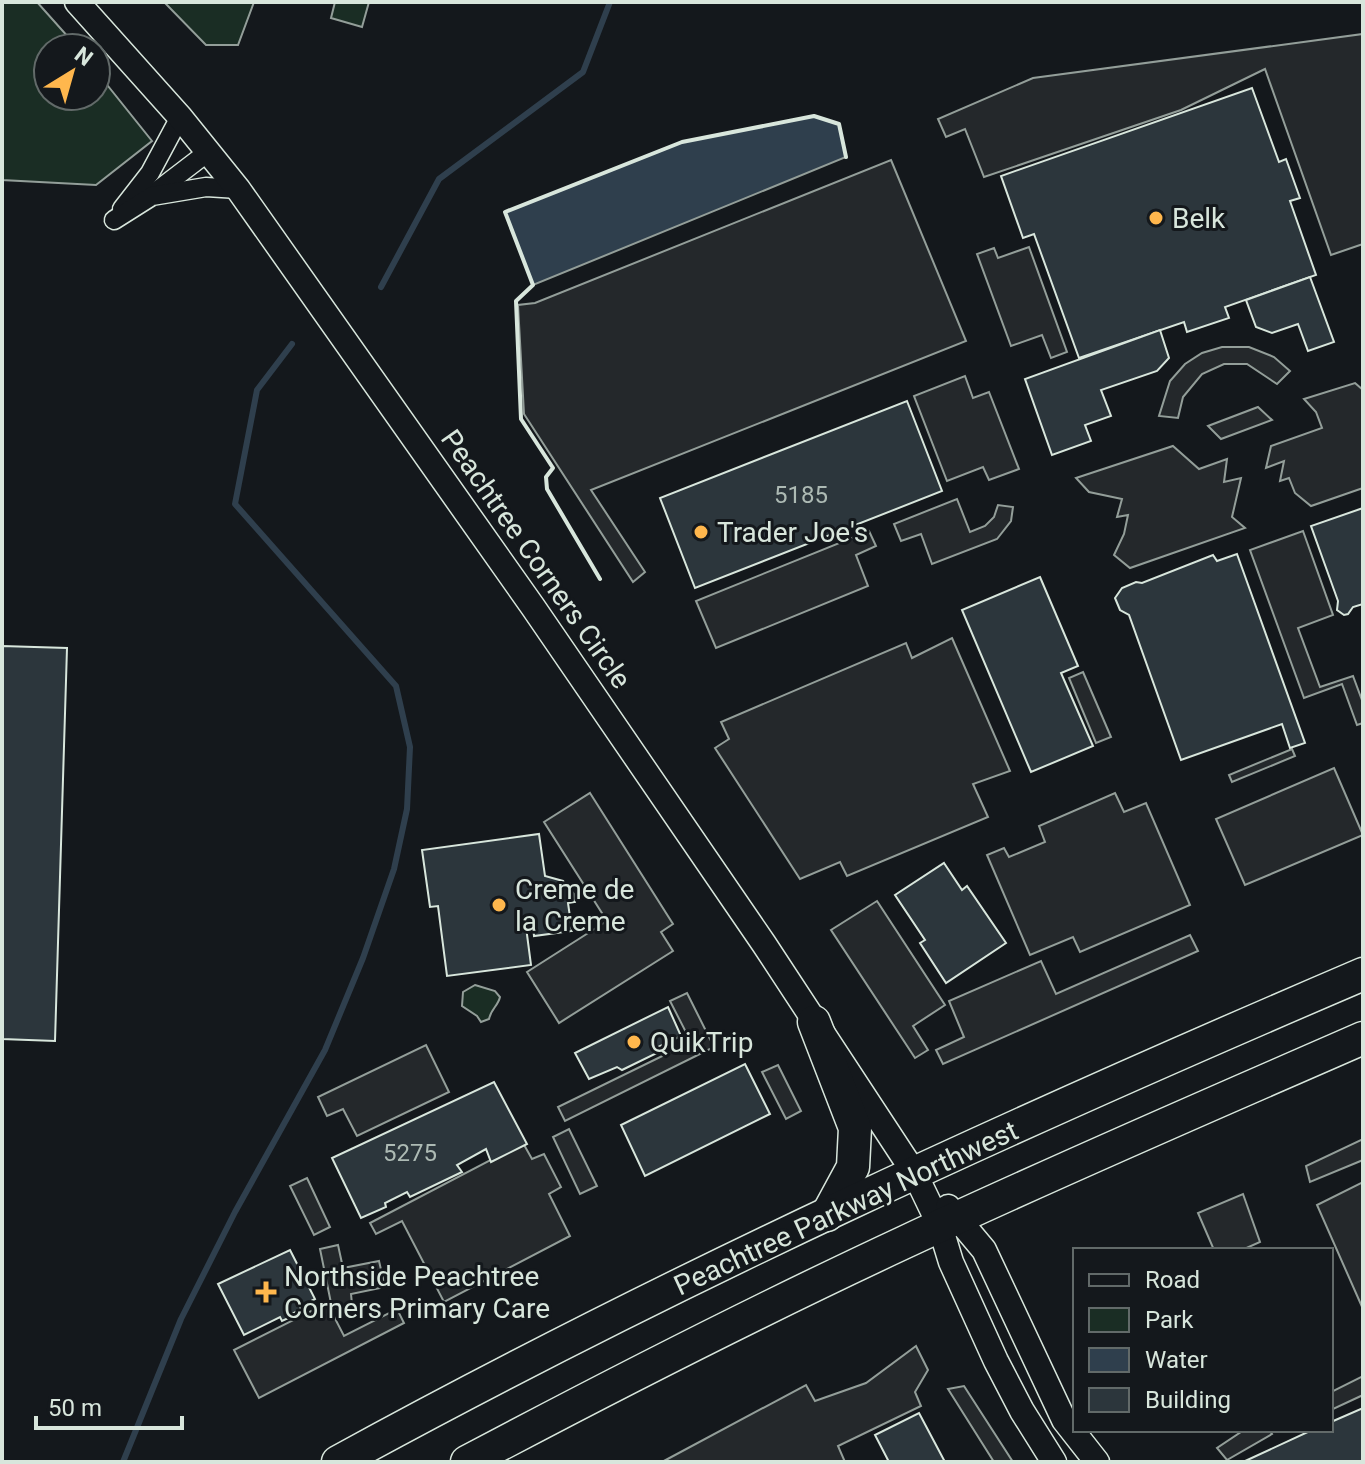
<svg xmlns="http://www.w3.org/2000/svg" width="1365" height="1464" viewBox="0 0 1365 1464" font-family="Roboto,sans-serif">
<rect width="100%" height="100%" fill="#14181c"/>
<g fill="#1a2d24" stroke="#939e99" stroke-width="2">
<path d="M2 2H37L78 48H48V96H96V71L152 141 96 185 2 180Z"/>
<path d="M164 2H254L238 45H206Z"/>
<path d="M335 2H369L362 27 331 18Z"/>
<path d="M475 985 495 991 500 997C498 1006 491 1009 489 1019L481 1022 477 1016 462 1006 463 992Z"/>
</g>
<g fill="#24282b" stroke="#939e99" stroke-width="2">
<path d="M1363 34V244L1331 255 1265 69 1181 110 984 177 965 129 946 137 938 119 1033 78Z"/>
<path d="M891 160 966 341 591 490 645 572 633 582 524 414 518 305 535 303Z"/>
<path d="M1029 247 1067 352 1051 358 1042 335 1011 346 977 254 994 248 998 258Z"/>
<path d="M1222 347H1249L1274 357 1290 371 1277 384 1247 364H1224L1202 374 1183 397 1178 418 1159 416 1170 381 1185 364 1202 353Z"/>
<path d="M965 376 973 398 989 392 1019 469 989 480 983 467 947 481 914 396Z"/>
<path d="M1355 383 1363 390V488L1311 506 1295 493 1289 478 1280 481 1284 461 1266 468 1271 446 1322 428 1316 412 1304 399Z"/>
<path d="M1258 407 1272 420 1221 439 1208 426Z"/>
<path d="M1173 446 1199 469 1227 459 1224 482 1241 478 1232 517 1245 528 1130 568 1114 555 1124 534 1128 515 1117 517 1122 499 1089 492 1076 478Z"/>
<path d="M957 499 970 532 985 526 994 517 998 505 1013 507 1011 521 997 539 932 564 921 534 901 541 894 524Z"/>
<path d="M869 531 876 546 856 555 868 586 716 648 696 601Z"/>
<path d="M1303 531 1333 615 1298 628 1320 687 1353 676 1363 703V723L1357 725 1342 684 1304 698 1250 550Z"/>
<path d="M952 638 1010 771 973 784 988 817 847 876 840 862 800 879 715 748 729 739 721 722 906 643 912 658Z"/>
<path d="M1083 672 1111 737 1096 743 1069 678Z"/>
<path d="M1292 749 1295 756 1232 782 1229 775Z"/>
<path d="M1334 768 1363 835 1245 885 1216 819Z"/>
<path d="M590 793 673 924 661 932 673 951 559 1023 527 972 607 921 544 822Z"/>
<path d="M1115 793 1124 812 1146 803 1190 905 1080 952 1073 937 1030 955 987 855 1004 848 1009 857 1045 842 1039 826Z"/>
<path d="M877 901 945 1005 913 1026 928 1050 915 1058 831 930Z"/>
<path d="M1190 935 1198 951 943 1064 936 1050 964 1037 949 1001 1041 961 1056 994Z"/>
<path d="M687 993 714 1047 565 1121 558 1107 691 1042 670 1001Z"/>
<path d="M426 1045 449 1092 357 1136 343 1109 327 1116 318 1097Z"/>
<path d="M778 1065 801 1111 786 1119 762 1072Z"/>
<path d="M569 1129 597 1186 580 1194 553 1137Z"/>
<path d="M1363 1139V1160L1310 1182 1306 1166Z"/>
<path d="M523 1143 532 1159 544 1154 561 1187 549 1194 570 1236 444 1302 402 1221 376 1234 370 1223Z"/>
<path d="M307 1178 330 1227 314 1235 290 1186Z"/>
<path d="M1363 1182V1309L1317 1205Z"/>
<path d="M1243 1194 1260 1242 1242 1250H1214L1198 1213Z"/>
<path d="M338 1245 343 1268 379 1261 385 1287 351 1294 352 1304 332 1308 320 1249Z"/>
<path d="M327 1303 344 1336 397 1309 404 1323 259 1398 234 1350Z"/>
<path d="M916 1346 928 1370 915 1392 921 1406 838 1446 845 1462H662L806 1385 815 1401 866 1383Z"/>
<path d="M1363 1376V1395L1331 1410V1392Z"/>
<path d="M964 1386 1013 1462H994L948 1389Z"/>
<path d="M1244 1430H1269L1272 1434 1227 1460 1217 1448Z"/>
</g>
<path fill="#2f3f4d" stroke="#939e99" stroke-width="2" d="M814 116 839 124 846 157 533 285 505 212 682 142Z"/>
<g fill="none" stroke-linecap="round" stroke-linejoin="round">
<g stroke="#2f3f4d" stroke-width="6">
<path d="M381 287 439 179 583 72 610 2"/>
<path d="M123 1462 181 1319 235 1212 325 1050 363 958 394 869 407 809 410 747 396 686 235 504 257 390 292 344"/>
</g>
</g>
<g fill="#2c363c" stroke="#d8e6dc" stroke-width="2">
<path d="M1252 88 1279 162 1286 159 1300 198 1290 201 1316 275 1225 307 1229 318 1187 332 1184 322 1079 358 1034 234 1023 238 1001 176Z"/>
<path d="M1310 277 1334 342 1308 351 1298 324 1272 333 1256 327 1246 300Z"/>
<path d="M1160 330 1169 358 1157 371 1101 390 1111 416 1085 425 1091 441 1052 455 1025 379Z"/>
<path d="M907 401 942 491 695 588 660 498Z"/>
<path d="M1363 508V604L1353 607 1348 614 1344 615 1337 610 1338 601 1311 526Z"/>
<path d="M1237 554 1305 743 1290 748 1282 724 1181 760 1129 615 1120 610 1115 598 1122 588 1136 582 1142 583 1213 555 1217 561Z"/>
<path d="M1040 577 1078 666 1061 673 1093 746 1031 772 962 610Z"/>
<path d="M2 646 67 648 55 1041 2 1039Z"/>
<path d="M539 834 545 876 563 881 574 894 575 902 568 903 572 931 534 936 533 926 526 927 531 965 447 976 438 906 430 907 422 850Z"/>
<path d="M944 863 962 890 967 886 1006 943 946 983 920 943 925 940 895 895Z"/>
<path d="M668 1007 681 1036 658 1047 659 1052 622 1070 617 1067 589 1079 575 1053Z"/>
<path d="M745 1064 770 1114 645 1176 621 1125Z"/>
<path d="M494 1082 527 1144 491 1162 486 1149 457 1165 462 1172 410 1197 407 1192 385 1203 386 1207 361 1218 332 1158Z"/>
<path d="M290 1250 315 1299 300 1307 301 1309 292 1314 293 1316 282 1321 280 1317 244 1335 218 1284Z"/>
<path d="M1363 1408V1462H1243L1312 1430H1331V1422Z"/>
<path d="M919 1413 945 1462H889L875 1435Z"/>
</g>
<g fill="none" stroke-linecap="round" stroke-linejoin="round">
<defs>
<g id="street">
<path d="M157 191 208 152"/>
<path d="M122 209 150 173 180 117"/>
<path d="M114 220 152 196 206 187 238 189"/>
</g>
<g id="secondary">
<path d="M77 2 180 117 238 189 533 607 764 944 915 1174 940 1226 951 1262 996 1361 1022 1411 1054 1462"/>
<path d="M948 1207 984 1250 1064 1420 1097 1462"/>
</g>
<g id="highway">
<path d="M814 1022 855 1128 853 1167 827 1215"/>
<path d="M338 1462C670 1280 1015 1123 1363 974"/>
<path d="M467 1462C612 1385 757 1311 905 1242 1056 1171 1210 1105 1363 1038"/>
</g>
</defs>
<use href="#street" stroke="#d8e6dc" stroke-width="21"/>
<use href="#secondary" stroke="#d8e6dc" stroke-width="27"/>
<use href="#highway" stroke="#d8e6dc" stroke-width="35"/>
<use href="#street" stroke="#14181c" stroke-width="18"/>
<use href="#secondary" stroke="#14181c" stroke-width="24"/>
<use href="#highway" stroke="#14181c" stroke-width="32"/>
<path stroke="#d8e6dc" stroke-width="4" d="M600 579 547 489 546 477 553 468 521 419 516 301 533 285 505 212 682 142 814 116 839 124 846 157"/>
</g>
<g fill="#ffb74d" stroke="#14181c" stroke-width="3">
<circle cx="1156" cy="218" r="8"/>
<circle cx="701" cy="532" r="8"/>
<circle cx="499" cy="905" r="8"/>
<circle cx="634" cy="1042" r="8"/>
<path d="M262 1280h8v8h8v8h-8v8h-8v-8h-8v-8h8z"/>
</g>
<g text-anchor="middle" dominant-baseline="central" stroke-width="6" stroke-linejoin="round" paint-order="stroke">
<g font-size="24" fill="#adbab4">
<text x="801" y="495">5185</text>
<text x="410" y="1153">5275</text>
</g>
<g font-size="28" fill="#d8e6dc" stroke="#14181c" text-anchor="start">
<text x="1172" y="218">Belk</text>
<text x="717" y="532">Trader Joe's</text>
<text x="515" y="889">Creme de<tspan x="515" dy="32">la Creme</tspan></text>
<text x="650" y="1042">QuikTrip</text>
<text x="284" y="1276">Northside Peachtree<tspan x="284" dy="32">Corners Primary Care</tspan></text>
</g>
<g font-size="28" fill="#d8e6dc" stroke="#14181c">
<text transform="translate(536 559) rotate(55)">Peachtree Corners Circle</text>
<text transform="translate(846 1208) rotate(-25)">Peachtree Parkway Northwest</text>
</g>
</g>
<rect width="1365" height="1464" fill="none" stroke="#d8e6dc" stroke-width="8"/>
<rect x="1073" y="1248" width="260" height="184" fill="#14181c" stroke="#626a69" stroke-width="2"/>
<rect x="1089" y="1274" width="40" height="12" fill="#14181c" stroke="#626a69" stroke-width="2"/>
<text x="1145" y="1288" font-size="24" fill="#d8e6dc">Road</text>
<rect x="1089" y="1308" width="40" height="24" fill="#1a2d24" stroke="#626a69" stroke-width="2"/>
<text x="1145" y="1328" font-size="24" fill="#d8e6dc">Park</text>
<rect x="1089" y="1348" width="40" height="24" fill="#2f3f4d" stroke="#626a69" stroke-width="2"/>
<text x="1145" y="1368" font-size="24" fill="#d8e6dc">Water</text>
<rect x="1089" y="1388" width="40" height="24" fill="#2c363c" stroke="#626a69" stroke-width="2"/>
<text x="1145" y="1408" font-size="24" fill="#d8e6dc">Building</text>
<g transform="translate(72 72) rotate(37)"><circle r="38" fill="#14181c" stroke="#626a69" stroke-width="2"/>
<path d="M0-6L14 30L0 20L-14 30Z" fill="#ffb74d"/>
<text y="-12" font-size="22" font-weight="bold" text-anchor="middle" fill="#d8e6dc">N</text>
</g>
<path d="M36 1416v12h146v-12" fill="none" stroke="#d8e6dc" stroke-width="4"/>
<text x="48" y="1416" font-size="24" fill="#d8e6dc" stroke="#14181c" stroke-width="6" paint-order="stroke">50 m</text>
</svg>
